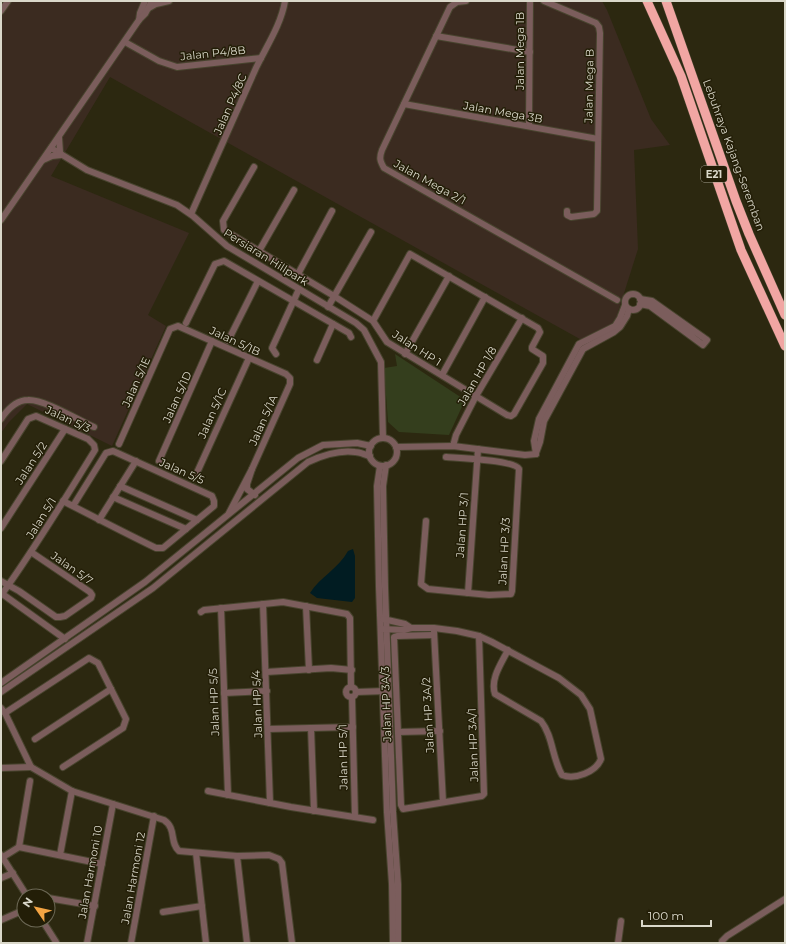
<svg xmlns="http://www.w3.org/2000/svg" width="786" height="944" viewBox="0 0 786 944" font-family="Montserrat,sans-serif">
<rect width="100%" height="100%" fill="#2c2810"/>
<path fill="#3b2b20" d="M1 1H602L607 10 651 119 670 145 634 150 638 249 613 328 587 343 110 77 51 176 189 233 148 315 166 326 112 446 27 404 9 422 1 433Z"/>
<path fill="#343e1d" d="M395 354 465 400 449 435 399 432 388 422 384 368 397 366Z"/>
<path fill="#011c22" d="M353 549 355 556V598L352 602 317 598 310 593C320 577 339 568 348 551Z"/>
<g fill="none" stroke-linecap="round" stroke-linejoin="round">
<defs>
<g id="minor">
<path d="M466 1 457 2 450 7 382 150C379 158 380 161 384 168L617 300"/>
<path d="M544 1 596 23 599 27 600 33 597 211 594 214 571 217 567 215V211"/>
<path d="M149 8 156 4 169 1"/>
<path d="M1 11 8 1"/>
<path d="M139 20 140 13 145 1"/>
<path d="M436 36 530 52"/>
<path d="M125 42 159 61 177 67 261 58"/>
<path d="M404 104 598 139"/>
<path d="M529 126 530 1"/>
<path d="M51 148 87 170 177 205 193 216 227 246 356 323 364 330 381 362 383 438"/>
<path d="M43 160 52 156 61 155 60 152 59 137"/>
<path d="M254 167 223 221 224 230 334 296 373 321 387 342 507 415 511 416 514 414 543 363V356L532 349V347L540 332 538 328 410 254 373 321"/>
<path d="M191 214C213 165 234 117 256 68 266 47 281 25 285 1"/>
<path d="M1 220 139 20 145 14 152 1"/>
<path d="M259 251 294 190"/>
<path d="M298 274 332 211"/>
<circle cx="633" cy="302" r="8"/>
<path d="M640 299 652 301 707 340 703 345 650 306 640 304"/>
<path d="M328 307 371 232"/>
<path d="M186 323 215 264 224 261 349 333 351 337"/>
<path d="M228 341 258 281"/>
<path d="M276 354 272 348 299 289"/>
<path d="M405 354 449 276"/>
<path d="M317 360 333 324"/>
<path d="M442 375 485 297"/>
<path d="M1 419C7 410 16 400 28 400 44 399 78 420 94 427"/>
<circle cx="383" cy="452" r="14"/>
<path d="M119 444 170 329 178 326 286 374 290 378V384L252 469"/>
<path d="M453 446 456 435 476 396 522 318"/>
<path d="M396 447 453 446 525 455 536 454"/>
<path d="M536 453 540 442 544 421 583 349 614 332 620 327 627 316 629 309"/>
<path d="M536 454 534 441 539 419 579 344 615 326 620 318 625 305"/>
<path d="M1 461 28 419 36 416 88 439 94 445 95 450C65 499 35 548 2 594"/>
<path d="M159 461 212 341"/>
<path d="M386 465 383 486 385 587 393 812 398 884V943"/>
<path d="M380 466 377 486 379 587 387 812 392 884 393 943"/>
<path d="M195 477 249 358"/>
<path d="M120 486 197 520"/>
<path d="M113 497 186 529"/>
<path d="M63 501C94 517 125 533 156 548H163L214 506V501L212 496 113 451 106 453 73 506"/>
<path d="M229 513 252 469 247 484V489L255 495"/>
<path d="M99 520 136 461"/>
<path d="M426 521 421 584 428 589 489 595 511 594 512 591 519 469C514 460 459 458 446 457"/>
<path d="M1 528 65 429"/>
<path d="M1 581 19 591 56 617H60L65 616 91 598 92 595 90 592 31 552"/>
<path d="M1 593 65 639"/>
<path d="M468 593 478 449"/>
<path d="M263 604 270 803"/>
<path d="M306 606 309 670"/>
<path d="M221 608 228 795"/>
<path d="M201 612 204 610 283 602 347 614 350 618 351 686"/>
<path d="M383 619 405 624 411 628"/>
<path d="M381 629 404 630 411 628H434L457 631 479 636 492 642 559 678 581 695 590 709 601 759C596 772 575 780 562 775 552 758 553 736 541 721L495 694C490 679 501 664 508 650"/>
<path d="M434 632 443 802"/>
<path d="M434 635 397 636 394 637 401 805 403 809 482 796 484 794 479 636"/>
<path d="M266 672 331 668 352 670"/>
<path d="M1 683 145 582 298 458 323 445 357 443 371 446"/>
<circle cx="351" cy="692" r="5"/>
<path d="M1 692 153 588 308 462C321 456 340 450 355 452 360 452 365 455 370 456"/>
<path d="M356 692 386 691"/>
<path d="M224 693 267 691"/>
<path d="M352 697 355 817"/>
<path d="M1 708 5 713 31 767 72 791 164 820C177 829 169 842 179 851L237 856 269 855 279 859 282 863 292 943"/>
<path d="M5 713 89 658 98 663 126 719 123 728 63 767"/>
<path d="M311 728 314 811"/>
<path d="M268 729 353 727"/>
<path d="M398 732 440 731"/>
<path d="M35 739 111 689"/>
<path d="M1 768 31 767"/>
<path d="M208 791 291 807 373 820"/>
<path d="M19 847 30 781"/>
<path d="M196 853 206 943"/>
<path d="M1 855 27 896"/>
<path d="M60 855 72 791"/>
<path d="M237 856 247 943"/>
<path d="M3 857 19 847 102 864"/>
<path d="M1 878 13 873"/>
<path d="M25 894 39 896"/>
<path d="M48 898 95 906"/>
<path d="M163 912 202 906"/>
<path d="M1 920 24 910"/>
<path d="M42 920 56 942"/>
<path d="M87 943 113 804"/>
<path d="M131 943 154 816"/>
<path d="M618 943 621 921"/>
<path d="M722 943V941L727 936 785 899"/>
</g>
<g id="highway">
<path d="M647 1 681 76 741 250 785 346"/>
<path d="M666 1 736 201 749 234 785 315"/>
</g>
</defs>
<use href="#minor" stroke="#48442e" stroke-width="8"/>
<use href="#highway" stroke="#48442e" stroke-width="10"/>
<use href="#minor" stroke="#7b5d5c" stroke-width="6"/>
<use href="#highway" stroke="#f1a6a3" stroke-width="9"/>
</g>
<g text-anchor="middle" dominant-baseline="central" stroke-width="3" stroke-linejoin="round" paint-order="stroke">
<rect fill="#231e07" stroke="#a3a090" stroke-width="1" x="701" y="166" width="26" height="16" rx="3"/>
<g font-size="10" font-weight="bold" fill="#dad8ca">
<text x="714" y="174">E21</text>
</g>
<g font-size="11" fill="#dad8ca" stroke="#231e07">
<text transform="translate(520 51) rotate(-90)">Jalan Mega 1B</text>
<text transform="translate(213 53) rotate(-6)">Jalan P4/8B</text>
<text transform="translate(589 86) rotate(-89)">Jalan Mega B</text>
<text transform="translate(230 104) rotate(-66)">Jalan P4/8C</text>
<text transform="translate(503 112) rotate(10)">Jalan Mega 3B</text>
<text transform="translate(734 155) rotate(70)">Lebuhraya Kajang-Seremban</text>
<text transform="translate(430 182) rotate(29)">Jalan Mega 2/1</text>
<text transform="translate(266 257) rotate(32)">Persiaran Hillpark</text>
<text transform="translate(235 341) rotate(25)">Jalan 5/1B</text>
<text transform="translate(417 348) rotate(33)">Jalan HP 1</text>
<text transform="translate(477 376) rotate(-60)">Jalan HP 1/8</text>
<text transform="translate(136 382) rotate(-66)">Jalan 5/1E</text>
<text transform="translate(177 397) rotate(-66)">Jalan 5/1D</text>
<text transform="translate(212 413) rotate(-66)">Jalan 5/1C</text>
<text transform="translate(68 419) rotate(25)">Jalan 5/3</text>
<text transform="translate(263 420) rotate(-66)">Jalan 5/1A</text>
<text transform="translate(31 463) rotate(-57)">Jalan 5/2</text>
<text transform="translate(182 471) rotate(24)">Jalan 5/5</text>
<text transform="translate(41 518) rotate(-58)">Jalan 5/1</text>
<text transform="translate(462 525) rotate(-86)">Jalan HP 3/1</text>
<text transform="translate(504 551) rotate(-87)">Jalan HP 3/3</text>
<text transform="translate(72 568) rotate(35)">Jalan 5/7</text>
<text transform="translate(214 702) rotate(-92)">Jalan HP 5/5</text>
<text transform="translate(257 704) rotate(-92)">Jalan HP 5/4</text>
<text transform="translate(386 704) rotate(-92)">Jalan HP 3A/3</text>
<text transform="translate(428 715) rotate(-93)">Jalan HP 3A/2</text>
<text transform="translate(473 745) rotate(-92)">Jalan HP 3A/1</text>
<text transform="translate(343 757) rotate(-91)">Jalan HP 5/1</text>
<text transform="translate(90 872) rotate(-80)">Jalan Harmoni 10</text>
<text transform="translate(133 878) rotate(-80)">Jalan Harmoni 12</text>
</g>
</g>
<rect width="786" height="944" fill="none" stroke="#dad8ca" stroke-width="4"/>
<g transform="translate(36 908) rotate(304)"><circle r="19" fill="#231e07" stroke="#6c6855"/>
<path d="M0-3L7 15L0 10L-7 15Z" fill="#f3a443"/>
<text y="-6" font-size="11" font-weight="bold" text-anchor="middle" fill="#dad8ca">N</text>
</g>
<path d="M642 920v6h69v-6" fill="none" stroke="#dad8ca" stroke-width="2"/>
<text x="648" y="920" font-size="12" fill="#dad8ca" stroke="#231e07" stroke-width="3" paint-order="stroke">100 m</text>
</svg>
